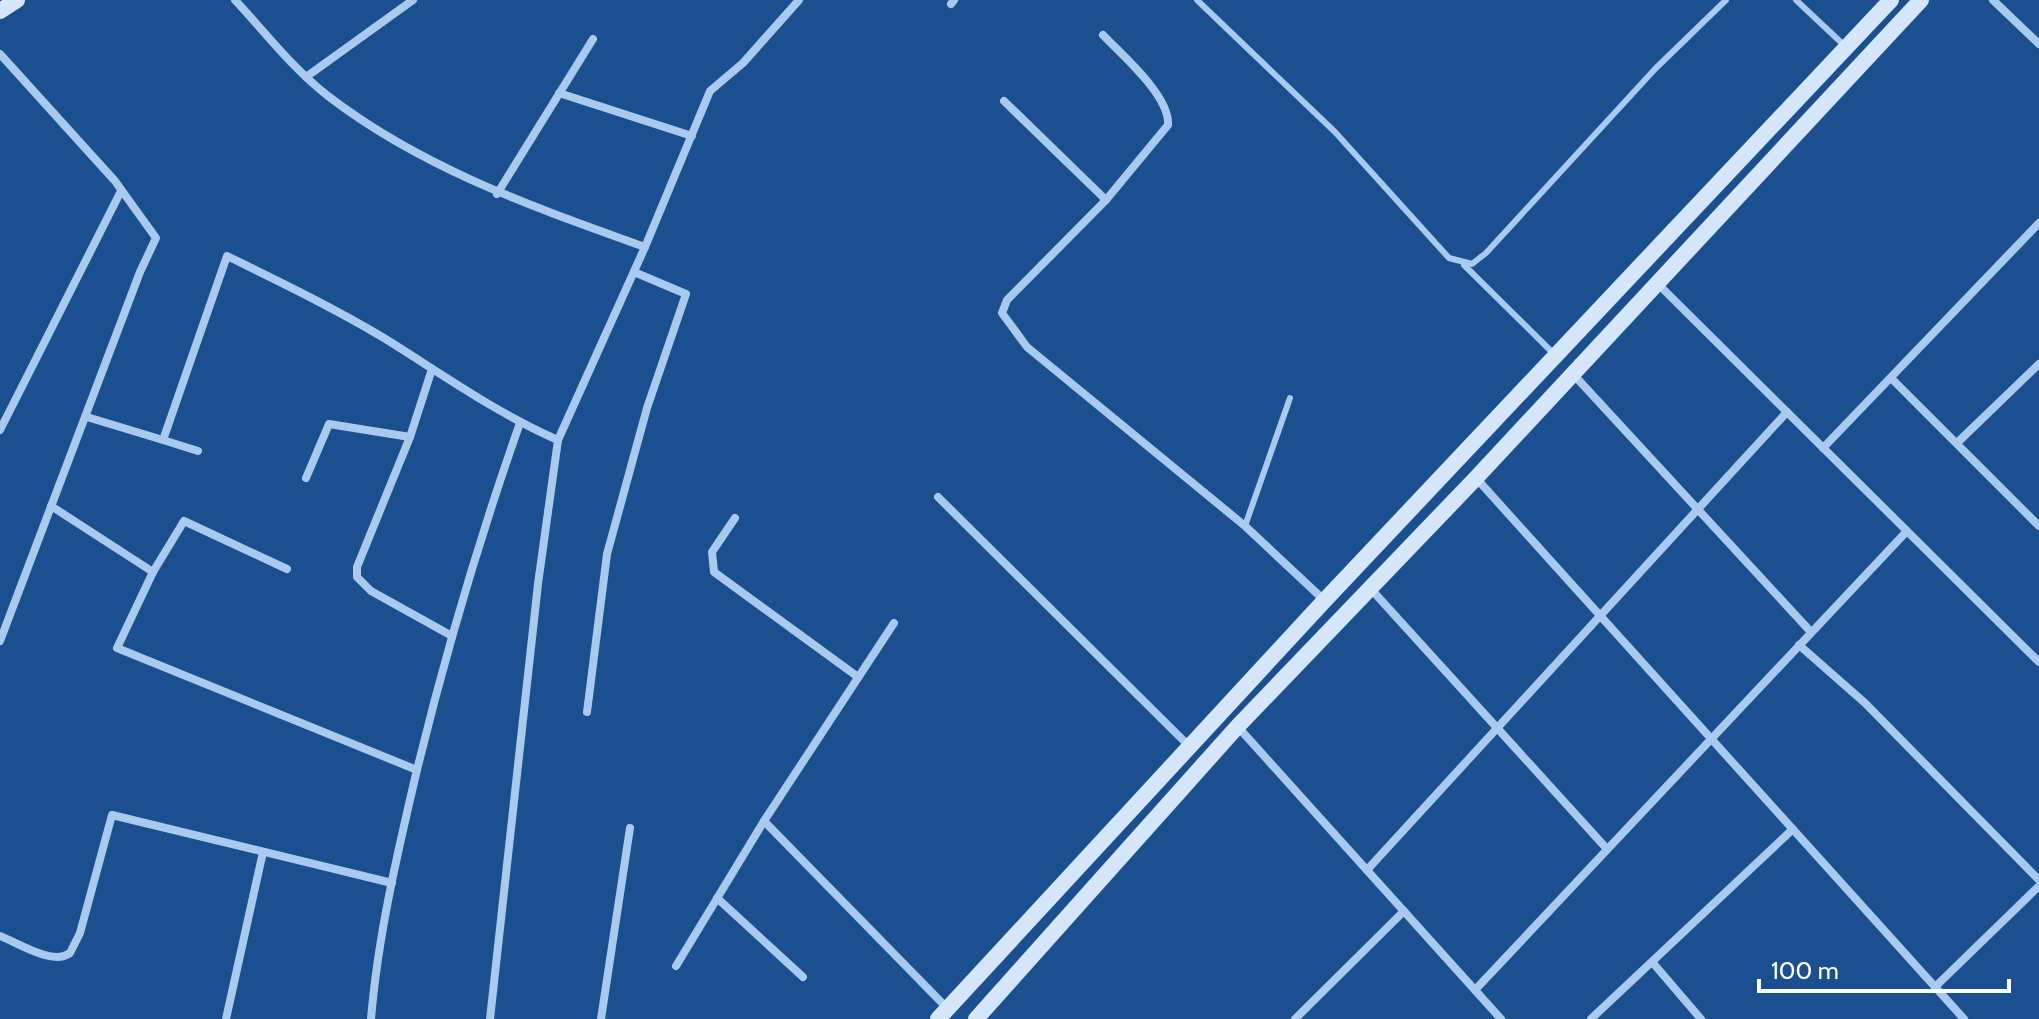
<svg xmlns="http://www.w3.org/2000/svg" width="2039" height="1019" viewBox="0 0 2039 1019" font-family="Cabin,sans-serif">
<rect width="100%" height="100%" fill="#1b4f8f"/>
<g fill="none" stroke-linecap="round" stroke-linejoin="round">
<g stroke="#a9c9ee" stroke-width="6">
<path d="M1197 0 1335 132 1449 258 1472 264 1486 253 1655 69 1726 0"/>
<path d="M1796 0 1846 47"/>
<path d="M1464 265 1554 354"/>
<path d="M1245 526 1290 398"/>
</g>
<g stroke="#a9c9ee" stroke-width="8">
<path d="M1993 0 2039 44"/>
<path d="M951 4 954 0"/>
<path d="M1103 35C1123 56 1170 96 1168 125L1106 200 1007 300 1002 313 1027 347 1245 526 1324 600"/>
<path d="M0 54 115 181 156 238 140 272 0 641"/>
<path d="M306 77 413 0"/>
<path d="M559 93 692 136"/>
<path d="M1004 101 1106 200"/>
<path d="M497 194 593 39"/>
<path d="M645 247 710 91 743 63 799 0"/>
<path d="M1657 283 2039 662"/>
<path d="M1573 374 1811 632"/>
<path d="M1891 378 2039 526"/>
<path d="M87 417 163 440 227 256C280 282 334 308 384 338 442 374 496 413 558 440L645 247C534 207 423 169 328 96 293 69 265 32 235 0"/>
<path d="M0 430 121 191"/>
<path d="M410 437 357 567V577L371 591 452 636"/>
<path d="M163 440 198 451"/>
<path d="M1957 443 2039 364"/>
<path d="M1823 448 2039 223"/>
<path d="M306 478 329 424 410 437 432 369"/>
<path d="M1476 478 1964 1019"/>
<path d="M938 497 1190 747"/>
<path d="M51 506 153 572 184 521 287 569"/>
<path d="M735 518 712 552 714 572 858 677"/>
<path d="M153 572 117 648 417 770"/>
<path d="M1370 588 1607 849"/>
<path d="M894 623 764 821 947 1008"/>
<path d="M1799 645 1865 703 2039 880"/>
<path d="M587 712 607 554 647 408 686 294 634 272"/>
<path d="M1238 727 1501 1019"/>
<path d="M1367 870 1787 412"/>
<path d="M717 898 803 977"/>
<path d="M0 936C18 943 53 966 70 953L80 933 112 815 392 883"/>
<path d="M1653 963 1701 1019"/>
<path d="M676 966 764 821"/>
<path d="M1935 987 2039 886"/>
<path d="M1475 990 1907 531"/>
<path d="M226 1019 263 852"/>
<path d="M371 1019C378 936 397 855 416 774 445 655 479 539 520 423"/>
<path d="M490 1019 538 584 558 440"/>
<path d="M601 1019 630 828"/>
<path d="M1295 1019 1404 911"/>
<path d="M1591 1019 1793 829"/>
</g>
<g stroke="#d6e6fa" stroke-width="16">
<path d="M0 11 17 0"/>
<path d="M938 1019 1325 600 1891 0"/>
<path d="M976 1019 1237 727 1476 478 1921 0"/>
</g>
</g>
<path d="M1759 979v12h250v-12" fill="none" stroke="#ffffff" stroke-width="4"/>
<text x="1771" y="979" font-size="24" fill="#ffffff" stroke="#1b4f8f" stroke-width="6" paint-order="stroke">100 m</text>
</svg>
